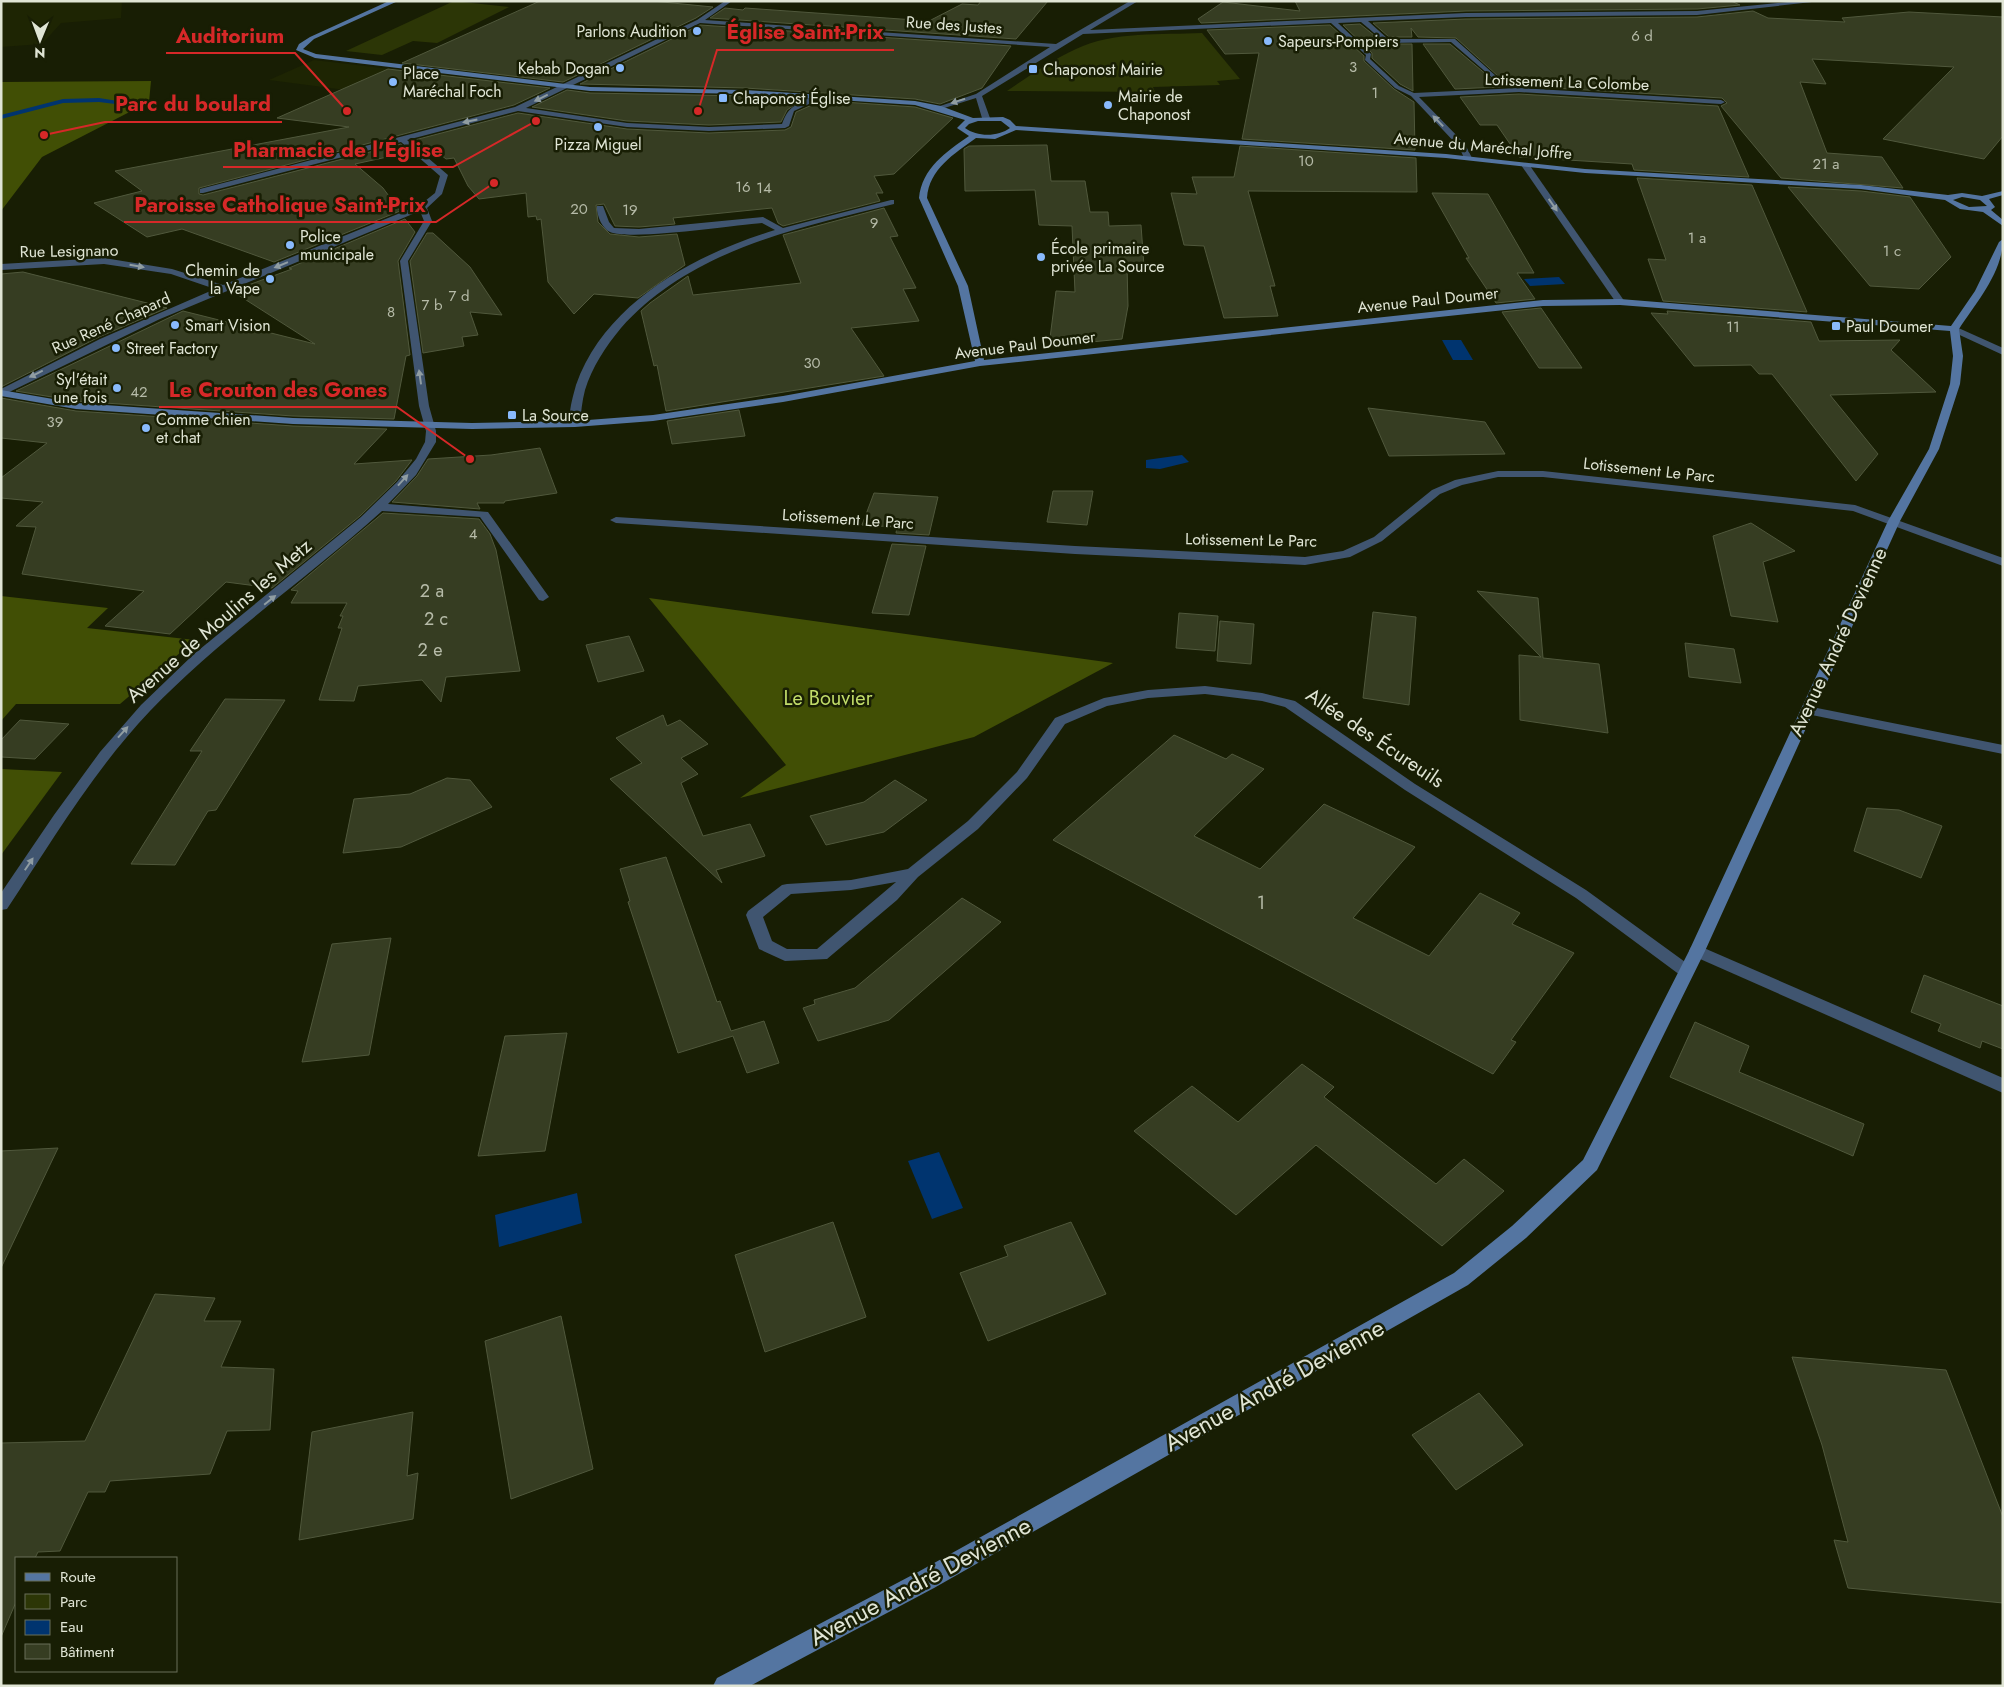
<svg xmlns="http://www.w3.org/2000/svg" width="2004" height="1687" viewBox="0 0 2004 1687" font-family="Jost,sans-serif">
<rect width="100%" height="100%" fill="#181e04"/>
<g fill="#1e2503">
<path d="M1 1H122L121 18 61 23 42 44 1 47Z"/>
<path d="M314 60 519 84 487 102 468 106 269 80Z"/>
</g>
<g fill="#2c3606">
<path d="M454 1 509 7 437 43 413 41 382 55 346 51Z"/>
<path d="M1202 33 1240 79 1217 81 1220 85 1153 87 1155 92 1007 91C1029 76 1052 60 1076 49 1113 31 1162 35 1202 33Z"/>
</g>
<g fill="#414f05">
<path d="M151 81 149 102 42 157 1 211V82Z"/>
<path d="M1 596 108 608 87 628 195 640 120 704H16L1 721Z"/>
<path d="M649 598 1113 663 974 737 740 798 786 765Z"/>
<path d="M1 769 62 772 1 855Z"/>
</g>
<g fill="#00346f">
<path d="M1559 277 1565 284 1530 286 1524 279Z"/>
<path d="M1442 340H1461L1473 360H1453Z"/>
<path d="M1182 455 1189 462 1160 469 1146 468V460Z"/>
<path d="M939 1152 963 1208 932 1219 908 1161Z"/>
<path d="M577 1193 582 1223 499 1247 495 1215Z"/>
</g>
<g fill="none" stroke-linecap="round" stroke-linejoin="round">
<path fill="#00346f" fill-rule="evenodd" d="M99 98 143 105 140 107 99 102 63 103 1 119V115L63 99Z"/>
</g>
<g fill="#363d22" stroke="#50583c">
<path d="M540 1H652L713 7 696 18 563 82 402 63Z"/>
<path d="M981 1H1048L1016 39 710 18 725 8 743 10 745 8 929 21 962 4 978 5Z"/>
<path d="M1295 1H1731L1740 5 1697 9 1466 11 1201 23 1198 19 1223 2 1300 11Z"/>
<path d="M1753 11 1768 18 1845 22 1842 18 1909 12 2003 17V136L1984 159 1883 139 1954 67 1812 59 1826 84 1800 82 1827 153 1882 157 1903 188 1781 178 1721 106 1727 103 1722 98 1519 86 1455 89 1423 44H1450L1494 81 1499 77 1456 38 1418 37 1411 28 1412 37H1389L1373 23 1466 19 1697 17Z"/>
<path d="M1360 24 1385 44H1412L1413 91 1400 84 1372 58V53L1343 25Z"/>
<path d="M700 25 1011 46 982 88 940 104 915 99 745 88 580 84Z"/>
<path d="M1330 25 1364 56V61L1394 89 1414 102 1415 150 1242 139 1259 53 1225 54 1207 30Z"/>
<path d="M388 69 550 88 514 105 199 188V194L203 195 401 144 410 152 355 164 383 188 400 211 274 262 182 229 147 237 94 203 142 191 115 171 349 127 277 118Z"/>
<path d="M567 90 590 93 745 96 802 100 787 110 781 122 709 125 627 121 532 107Z"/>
<path d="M1519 94 1718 106 1749 177 1634 170 1632 164 1519 157 1497 125H1480L1460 97Z"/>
<path d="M815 100 915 107 953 118 894 174 874 176 883 193H876L880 201 783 226 778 223 772 208 673 218 675 224 639 227 615 226 604 204 596 205 598 222 610 234 639 237 677 234 685 265 638 298 594 294 574 314 548 282 541 219 537 220 536 216 528 217 526 193 479 199 468 186 454 158 446 159 431 147 421 150 411 141 518 113 627 129 709 133 785 130 791 127 796 112 812 105Z"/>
<path d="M1047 145 1051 181H1085L1090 212H1108L1109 226 1141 225 1144 266H1127L1128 306 1122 339 1049 346 1056 291 1075 292 1072 226 1039 225 1035 190 965 191 964 149 969 146Z"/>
<path d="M1240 146 1416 158 1417 192 1248 191 1275 286H1270L1278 316 1224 318 1204 246 1184 245 1171 193 1197 194 1192 177H1234Z"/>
<path d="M1637 178 1752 185 1807 312 1663 301 1648 259 1666 260Z"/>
<path d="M1788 187 1861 191 1910 197 1951 257 1919 289 1870 286Z"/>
<path d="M1432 193 1488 194 1534 273H1517L1535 299 1496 303 1466 258H1469Z"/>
<path d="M884 208 898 236 890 237 916 288 903 289 919 321 851 328 884 376 666 411 657 365 654 366 641 311 650 303 688 276 693 295 801 283 783 235Z"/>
<path d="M405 219 415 232 398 261 410 355 406 356 394 419 293 416 76 401 16 391 183 311 315 344 232 291 292 269 289 268Z"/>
<path d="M427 233H433L470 267 502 315 470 312 478 335 462 337 464 346 423 353 410 261Z"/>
<path d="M23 272 167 308 99 337 1 387V274Z"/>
<path d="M1541 308 1582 368H1539L1502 312Z"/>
<path d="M1667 311 1811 322 1819 341 1900 340 1891 350 1936 392 1830 395 1878 454 1856 481 1772 374H1759L1751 365 1694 366 1651 313 1668 314Z"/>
<path d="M1 398 76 411 293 426 387 429 354 464 412 460 396 481 360 516 272 588 226 582 170 634 105 626 144 591 22 574 36 527 16 526 43 502 1 498V478L47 443 1 438Z"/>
<path d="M1368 408 1485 422 1505 454 1389 456Z"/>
<path d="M739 410 745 436 672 444 667 421Z"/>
<path d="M540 448 557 493 505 501 504 503H477L480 509 392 502 417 476 428 459 491 455Z"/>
<path d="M1053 491H1093L1087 525 1047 522Z"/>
<path d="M874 493 938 497 929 535 896 533 897 527 862 525Z"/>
<path d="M383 513 479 519 490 534 496 550 520 671 446 677 441 702 422 680 358 686 354 701 319 700 342 628H338L343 616H340L347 603H291L298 591 291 590Z"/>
<path d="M1751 523 1795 551 1763 562 1778 622 1731 616 1713 536Z"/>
<path d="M892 544 926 546 909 615 872 613Z"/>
<path d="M1477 591 1538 598 1543 658 1599 664 1608 733 1520 720 1519 655 1541 657Z"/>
<path d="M1373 612 1416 617 1409 705 1363 698Z"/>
<path d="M1179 613 1218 616 1215 651 1176 648Z"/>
<path d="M1220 621 1254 624 1251 664 1217 661Z"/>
<path d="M629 636 644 671 598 682 586 645Z"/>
<path d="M1685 643 1734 649 1741 683 1689 677Z"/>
<path d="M225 699 285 700 216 810 208 811 175 865 131 864 202 751H190Z"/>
<path d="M663 715 667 726 680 720 708 744 681 758 698 774 681 783 703 836 750 824 765 856 716 870 722 883 610 779 642 763 616 738Z"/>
<path d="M20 720 69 724 35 759 1 757V740Z"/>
<path d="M1174 735 1226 759 1232 754 1264 769 1194 836 1260 869 1324 804 1415 847 1353 918 1429 956 1480 893 1520 913 1512 924 1574 953 1511 1040 1516 1042 1493 1074 1053 840Z"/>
<path d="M447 778 470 780 492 807 401 847 343 853 354 799 410 794Z"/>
<path d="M895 780 927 800 884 832 826 845 810 816 864 802Z"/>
<path d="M1867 808 1899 810 1942 826 1921 878 1854 851Z"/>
<path d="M666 857 717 1002 720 1001 731 1031 764 1021 779 1063 747 1073 733 1036 678 1053 628 902 630 901 620 869Z"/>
<path d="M962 898 1001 922 889 1020 818 1041 803 1008 815 1004 814 1000 855 988Z"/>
<path d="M391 938 369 1055 302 1062 332 944Z"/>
<path d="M1924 975 2003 1006V1049L1982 1041 1980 1048 1938 1031 1941 1024 1911 1012Z"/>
<path d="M1695 1022 1749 1046 1739 1072 1864 1124 1853 1156 1670 1077Z"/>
<path d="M567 1033 545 1151 478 1156 505 1036Z"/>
<path d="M1302 1064 1334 1087 1324 1097 1436 1184 1464 1159 1504 1191 1442 1246 1316 1145 1236 1215 1134 1131 1192 1086 1238 1122Z"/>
<path d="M58 1148 1 1268V1151Z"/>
<path d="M833 1222 866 1317 765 1352 735 1255Z"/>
<path d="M1071 1222 1106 1294 988 1341 960 1273 1008 1256 1004 1246Z"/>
<path d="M155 1294 215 1298 204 1321H241L221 1367 274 1369 270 1430 227 1431 210 1474 110 1481 105 1492H88L60 1551 38 1552 35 1558H16V1602L1 1637V1443L85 1441Z"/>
<path d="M561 1316 593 1469 511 1499 485 1341Z"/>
<path d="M1792 1357 1946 1370 2003 1517V1603L1848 1588 1834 1540 1848 1542 1822 1445Z"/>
<path d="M1479 1393 1523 1445 1456 1490 1412 1435Z"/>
<path d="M413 1412 407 1476 418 1473 413 1519 299 1540 312 1432Z"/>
</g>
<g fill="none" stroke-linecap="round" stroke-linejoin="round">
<g fill="#405570" fill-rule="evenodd">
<path d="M725 1H732L705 20 1056 44 1130 1H1138L1090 30 1466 13 1697 11 1797 1H1821L1697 15 1466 17 1368 21 1388 39H1455L1497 77 1495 80 1451 42 1386 43 1361 22 1338 23 1371 54 1370 59 1399 86 1414 93 1519 88 1721 100 1725 102 1721 104 1519 92 1419 97 1465 144 1472 158 1468 160H1465L1459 147 1411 96 1395 88 1365 60 1366 55 1331 23 1083 34 982 96 990 118 986 120 982 118 976 98 938 110 934 108 976 94 1050 47 700 23 526 108 627 123 709 127 782 124C791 100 797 110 811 94L817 95 811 103 794 111 789 126 785 128 709 131 627 127 518 111 407 140 448 175 442 194 427 208 432 221 408 261 429 406 436 431V442L416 475 388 504 488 512 549 597 543 601 539 600 480 517 382 511C307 579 221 637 150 711 94 770 52 841 7 909L1 910V893L54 815 100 752 141 705 194 654 361 517 397 482 416 459 425 442 426 431 419 406 400 261 424 221 420 211 160 319 1 396V389L100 339 215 289 171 274 104 264 1 270V264L104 258 172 269 223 285 420 205 435 193 440 176 401 142 203 193H200V189L515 107 697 20Z"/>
<path d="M1522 163H1528L1625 302 1623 304H1617L1521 165Z"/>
<path d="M891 200H894V204C797 228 690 250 621 328 606 346 592 367 585 390 582 401 581 413 580 424L579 426H571C567 416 573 396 576 385 605 302 696 254 775 230L762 223C733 225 632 241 610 232 602 229 596 214 597 206H603L609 222 614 228 639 229 763 217 783 228Z"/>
<path d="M1954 326 2003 348V355L1951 331 1949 329Z"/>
<path d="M1498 471H1543L1855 505 2003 558V566L1853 511 1543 477H1498L1462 485 1440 494 1382 541 1350 557 1305 565 1075 554 616 523 610 520 616 517 1075 546 1305 557 1343 551 1374 537 1432 490 1455 480Z"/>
<path d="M1205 686 1262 693 1295 701 1415 784 1586 890 1692 967 1694 971 1692 975 1686 977 1680 975 1576 898 1405 790 1285 707 1262 701 1205 694 1148 698 1107 706 1065 724 1027 778 978 829 918 877 897 900 827 959 785 961 759 949 746 915 748 911 782 885 787 884 851 880 908 869 968 821 1017 772 1055 718 1104 698 1148 690ZM896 882 817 949H787L772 941 763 917 791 894 851 890Z"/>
<path d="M1807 706 2003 745V754L1802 713 1800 710Z"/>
<path d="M1697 945 2003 1078V1093L1691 955 1689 951 1691 947Z"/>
</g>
<path fill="#5475a1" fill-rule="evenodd" d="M389 1H398L314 39 303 49 316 54 590 87 745 90 915 101 941 106 973 118 1003 117 1010 120 1016 126 1446 154 1585 169 1861 185 1948 195 1962 193 1982 196 2003 191V195L1989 199 1995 207 1991 210 2003 220V226L1983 212 1960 209 1945 200 1861 189 1585 173 1446 158 1016 130 995 139 976 138C954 154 929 169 927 198L968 286 984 360 1543 300 1620 299 1951 326 1975 291 1999 242 2003 239C2003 272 1976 303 1959 329L1963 356 1960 384 1939 449 1900 521 1705 951 1597 1170 1526 1238 1468 1285 934 1588 750 1686H713L717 1678 918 1572 1454 1273 1512 1226 1583 1160 1689 951 1888 521 1929 449 1950 384 1953 356 1950 331 1620 305 1543 306 980 366 783 402 653 421 575 427 472 429 293 424 76 409 1 396V390L76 403 293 418 472 423 575 421 653 415 783 396 975 361 958 286 919 198C922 168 946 152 969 136L957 128 965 120 915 105 745 94 590 91 315 58 296 50 299 44 310 37ZM978 121H1001L1010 128C998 137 977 137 965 128L969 124ZM1962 197 1980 200 1987 206 1969 207 1953 200Z"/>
</g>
<defs><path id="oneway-solid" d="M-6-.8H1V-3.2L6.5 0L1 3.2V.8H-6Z" transform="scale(1.25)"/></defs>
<g fill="#909da2">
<use href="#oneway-solid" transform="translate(541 98) rotate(154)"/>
<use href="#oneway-solid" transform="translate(958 101) rotate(162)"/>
<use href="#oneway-solid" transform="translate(470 121) rotate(168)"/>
<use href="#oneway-solid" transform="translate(1438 121) rotate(-134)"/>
<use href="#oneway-solid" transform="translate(1553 205) rotate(55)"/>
<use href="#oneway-solid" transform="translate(281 265) rotate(158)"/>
<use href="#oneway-solid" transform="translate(137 266) rotate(10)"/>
<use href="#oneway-solid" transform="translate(36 374) rotate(154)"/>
<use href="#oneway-solid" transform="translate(420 377) rotate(-98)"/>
<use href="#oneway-solid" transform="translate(403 480) rotate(-48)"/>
<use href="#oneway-solid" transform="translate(270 600) rotate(-39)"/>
<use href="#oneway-solid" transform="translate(123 732) rotate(-48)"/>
<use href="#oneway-solid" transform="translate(29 864) rotate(-56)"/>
</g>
<g fill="#89bafc" stroke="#181e04" stroke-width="2">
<circle cx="697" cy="31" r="5"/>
<circle cx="1268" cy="41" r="5"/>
<circle cx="620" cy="68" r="5"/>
<rect x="1028" y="64" width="10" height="10" rx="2.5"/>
<circle cx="393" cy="82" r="5"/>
<rect x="718" y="93" width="10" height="10" rx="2.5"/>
<circle cx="1108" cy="105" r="5"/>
<circle cx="598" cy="127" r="5"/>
<circle cx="290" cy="245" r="5"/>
<circle cx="1041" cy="257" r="5"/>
<circle cx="270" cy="279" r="5"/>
<circle cx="175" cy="325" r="5"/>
<rect x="1831" y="321" width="10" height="10" rx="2.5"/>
<circle cx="116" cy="348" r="5"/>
<circle cx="117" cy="388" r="5"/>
<rect x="507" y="410" width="10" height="10" rx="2.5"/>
<circle cx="146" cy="428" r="5"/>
</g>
<g text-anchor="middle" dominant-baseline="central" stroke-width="5" stroke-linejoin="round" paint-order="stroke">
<g font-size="15" fill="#b6bba8">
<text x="1642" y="36">6 d</text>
<text x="1353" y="67">3</text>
<text x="1375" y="93">1</text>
<text x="1306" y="161">10</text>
<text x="1826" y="164">21 a</text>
<text x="743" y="187">16</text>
<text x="764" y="188">14</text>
<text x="579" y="209">20</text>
<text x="630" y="210">19</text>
<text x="874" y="223">9</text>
<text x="1697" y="238">1 a</text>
<text x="1892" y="251">1 c</text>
<text x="459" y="296">7 d</text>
<text x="432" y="305">7 b</text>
<text x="391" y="312">8</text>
<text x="1733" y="327">11</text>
<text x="812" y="363">30</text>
<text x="139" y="392">42</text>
<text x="55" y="422">39</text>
<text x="473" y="534">4</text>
</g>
<g font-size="16" fill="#e0e5d5" stroke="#181e04">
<text transform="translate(954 25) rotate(4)">Rue des Justes</text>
<text transform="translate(1567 82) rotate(2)">Lotissement La Colombe</text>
<text transform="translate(1483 146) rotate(5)">Avenue du Maréchal Joffre</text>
<text transform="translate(69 251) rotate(-1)">Rue Lesignano</text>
<text transform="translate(1428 300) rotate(-6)">Avenue Paul Doumer</text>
<text transform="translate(111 323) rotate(-24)">Rue René Chapard</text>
<text transform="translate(1025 345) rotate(-7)">Avenue Paul Doumer</text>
<text transform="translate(1649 470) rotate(6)">Lotissement Le Parc</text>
<text transform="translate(848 519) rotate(4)">Lotissement Le Parc</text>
<text transform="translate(1251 540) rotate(1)">Lotissement Le Parc</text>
</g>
<g font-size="16" fill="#e0e5d5" stroke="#181e04" text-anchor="start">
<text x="687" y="31" text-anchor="end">Parlons Audition</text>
<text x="1278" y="41">Sapeurs-Pompiers</text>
<text x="610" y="68" text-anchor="end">Kebab Dogan</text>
<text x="1043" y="69">Chaponost Mairie</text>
<text x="403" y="73">Place<tspan x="403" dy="18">Maréchal Foch</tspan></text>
<text x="1118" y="96">Mairie de<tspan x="1118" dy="18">Chaponost</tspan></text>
<text x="733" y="98">Chaponost Église</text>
<text x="598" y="144" text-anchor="middle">Pizza Miguel</text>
<text x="300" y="236">Police<tspan x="300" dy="18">municipale</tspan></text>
<text x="1051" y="248">École primaire<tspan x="1051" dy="18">privée La Source</tspan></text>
<text x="260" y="270" text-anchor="end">Chemin de<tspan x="260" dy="18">la Vape</tspan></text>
<text x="185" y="325">Smart Vision</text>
<text x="1846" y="326">Paul Doumer</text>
<text x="126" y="348">Street Factory</text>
<text x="107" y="379" text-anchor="end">Syl'était<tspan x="107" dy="18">une fois</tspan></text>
<text x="522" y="415">La Source</text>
<text x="156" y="419">Comme chien<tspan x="156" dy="18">et chat</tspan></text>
</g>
<g font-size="18" fill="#b6bba8">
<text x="432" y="591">2 a</text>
<text x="436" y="619">2 c</text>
<text x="430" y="650">2 e</text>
<text x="1261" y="903">1</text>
</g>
<g font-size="20" fill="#e0e5d5" stroke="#181e04">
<text transform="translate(219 621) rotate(-41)">Avenue de Moulins les Metz</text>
<text transform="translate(1838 642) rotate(-65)">Avenue André Devienne</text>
<text transform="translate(1375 738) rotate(34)">Allée des Écureuils</text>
</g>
<g font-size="20" fill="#c1dc69" stroke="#181e04">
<text x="828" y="698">Le Bouvier</text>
</g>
<g font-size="24" fill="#e0e5d5" stroke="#181e04">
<text transform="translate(1274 1385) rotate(-29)">Avenue André Devienne</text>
<text transform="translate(920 1581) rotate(-28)">Avenue André Devienne</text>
</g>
</g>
<path fill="none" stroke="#d62828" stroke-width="2" d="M698 111L717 50H894M347 111L295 53H166M44 135L105 122H282M536 121L453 167H223M494 183L436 222H124M470 459L397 407H159"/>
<g fill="#d62828" stroke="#181e04" stroke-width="2">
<circle cx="698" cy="111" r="5"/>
<circle cx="347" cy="111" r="5"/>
<circle cx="44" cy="135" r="5"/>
<circle cx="536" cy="121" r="5"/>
<circle cx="494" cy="183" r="5"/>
<circle cx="470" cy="459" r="5"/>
</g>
<g font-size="21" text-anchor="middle" font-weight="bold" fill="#d62828" stroke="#181e04" stroke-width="5" stroke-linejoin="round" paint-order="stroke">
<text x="805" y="39">Église Saint-Prix</text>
<text x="230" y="43">Auditorium</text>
<text x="193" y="111">Parc du boulard</text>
<text x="338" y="157">Pharmacie de l'Église</text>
<text x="280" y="212">Paroisse Catholique Saint-Prix</text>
<text x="278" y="397">Le Crouton des Gones</text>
</g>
<rect width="2004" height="1687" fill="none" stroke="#e0e5d5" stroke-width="5"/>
<rect x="15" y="1557" width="162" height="115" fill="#181e04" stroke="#686e58"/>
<rect x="25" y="1573" width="25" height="8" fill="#5475a1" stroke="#686e58"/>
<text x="60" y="1582" font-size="15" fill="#e0e5d5">Route</text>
<rect x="25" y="1594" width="25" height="15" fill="#2c3606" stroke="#686e58"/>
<text x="60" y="1607" font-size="15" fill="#e0e5d5">Parc</text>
<rect x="25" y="1620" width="25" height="15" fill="#00346f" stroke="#686e58"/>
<text x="60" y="1632" font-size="15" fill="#e0e5d5">Eau</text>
<rect x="25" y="1644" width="25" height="15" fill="#363d22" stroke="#686e58"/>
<text x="60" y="1657" font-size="15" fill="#e0e5d5">Bâtiment</text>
<g transform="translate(40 40) rotate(181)" stroke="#181e04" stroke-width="4" paint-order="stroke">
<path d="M0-4L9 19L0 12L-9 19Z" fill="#e0e5d5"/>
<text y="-8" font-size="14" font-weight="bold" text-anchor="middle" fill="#e0e5d5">N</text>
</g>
</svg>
